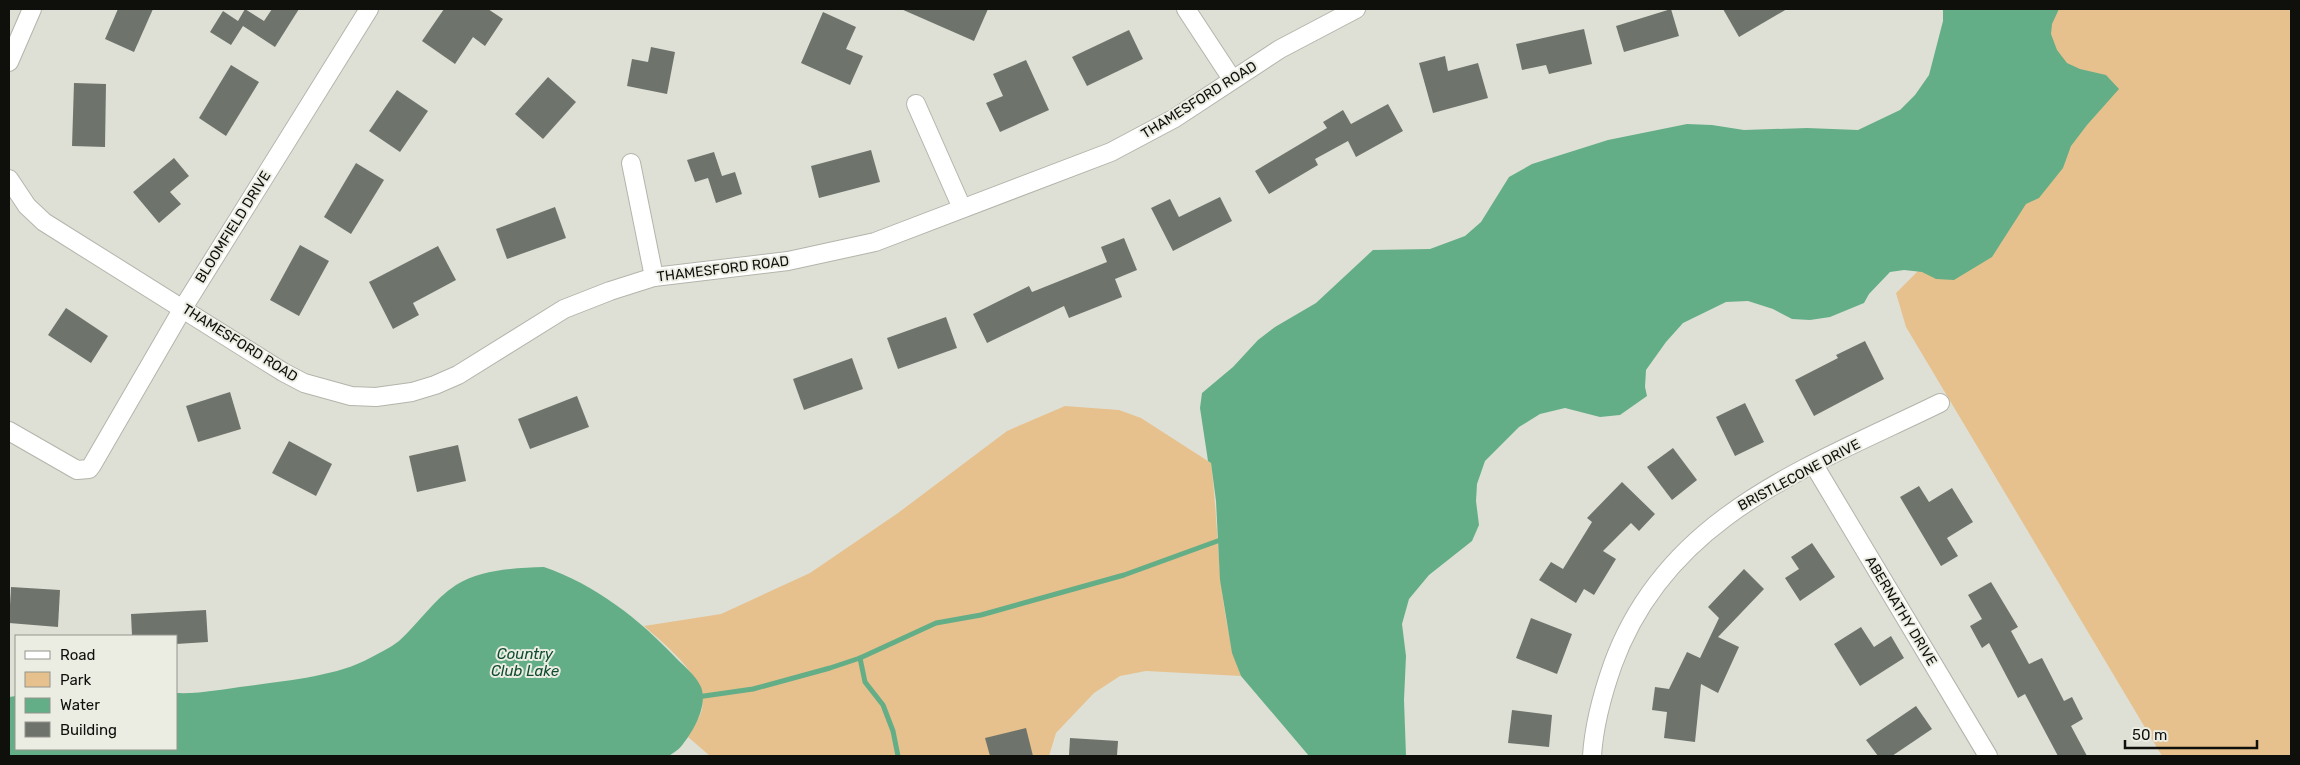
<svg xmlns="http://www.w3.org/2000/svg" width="2300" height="765" viewBox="0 0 2300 765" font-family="Rubik,sans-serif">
<rect width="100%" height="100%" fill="#dee0d6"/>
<g fill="#e7c18d">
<path d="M1975 9H2291V756H2162L1906 327 1896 293 1934 255Z"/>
<path d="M1065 406 1119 410 1141 418 1211 463C1220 534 1216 608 1241 676L1146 671 1120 676 1094 693 1056 733 1049 756H710L688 737C692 728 700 718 702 709 707 677 666 646 644 626L721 614 810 573 898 513 1007 431Z"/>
</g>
<g fill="#64ae87">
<path d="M1943 9H2059L2052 24 2051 34 2057 50 2067 63 2080 69 2106 75 2119 89 2087 125 2071 146 2063 168 2039 198 2026 204 1992 257 1954 280 1936 279 1922 272 1904 270 1890 272 1869 294 1864 303 1830 317 1810 320 1792 319 1773 309 1748 301 1726 302 1683 323 1666 342 1646 370 1645 387 1647 396 1620 415 1600 417 1565 408 1540 414 1519 427 1485 461 1477 484 1476 501 1479 525 1472 541 1429 575 1409 599 1402 624 1406 656 1404 700 1406 756H1309L1241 676 1232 653 1220 580 1216 501 1211 463 1208 461 1200 408 1202 393 1233 367 1258 340 1275 327 1316 303 1373 250 1430 249 1465 236 1481 222 1509 177 1532 164 1608 140 1687 124 1712 125 1744 130 1807 128 1858 130 1900 110 1915 95 1929 75 1943 21Z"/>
<path d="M544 567C596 585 639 619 676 658 685 667 696 676 701 687 708 705 694 730 683 744 680 749 673 753 669 756H9V697L16 696V749H176V693C200 694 224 689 248 686 284 681 338 676 370 658 379 653 390 648 399 641 418 624 434 599 456 585 482 569 515 568 544 567Z"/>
</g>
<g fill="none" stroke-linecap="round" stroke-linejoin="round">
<g stroke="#64ae87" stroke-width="5">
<path d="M860 658 865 682 883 705 893 731 898 756"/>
<path d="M697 697 753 689 830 668 860 658 936 623 981 615 1124 575 1223 539"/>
</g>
</g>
<g fill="#6e746c">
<path d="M118 9H153L134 52 105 39Z"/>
<path d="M245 9 264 21 272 9H299L275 47 243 26 231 45 210 32 223 11 238 21Z"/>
<path d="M444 9H488L503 19 485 46 473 37 455 64 422 41Z"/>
<path d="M901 9H988L974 41Z"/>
<path d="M1671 9 1679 36 1624 52 1616 26Z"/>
<path d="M1723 9H1787L1739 37Z"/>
<path d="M823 12 856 27 846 49 863 56 850 85 801 63Z"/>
<path d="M1584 29 1592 64 1549 74 1546 65 1522 70 1516 44Z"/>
<path d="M1129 30 1143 59 1087 86 1072 57Z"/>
<path d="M651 47 675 52 667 94 627 86 632 59 648 62Z"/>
<path d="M1445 56 1448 71 1478 63 1488 98 1433 113 1419 63Z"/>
<path d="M1026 60 1049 110 1000 132 986 103 1003 96 993 74Z"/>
<path d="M231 65 259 82 226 136 199 118Z"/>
<path d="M548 77 576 102 543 139 515 114Z"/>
<path d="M74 83 106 84 105 147 72 146Z"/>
<path d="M397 90 428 111 400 152 369 131Z"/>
<path d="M1388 104 1403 131 1356 157 1348 141 1315 159 1318 165 1269 194 1255 171 1327 128 1323 122 1343 110 1351 124Z"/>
<path d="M871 150 880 182 819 198 811 166Z"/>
<path d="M714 152 722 176 735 172 742 194 716 203 708 178 695 182 687 160Z"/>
<path d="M174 158 189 176 170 192 181 204 159 223 133 192Z"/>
<path d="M356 163 384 180 351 234 324 217Z"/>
<path d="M1220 197 1232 221 1173 251 1151 208 1170 199 1179 217Z"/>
<path d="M555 207 566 238 507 259 496 229Z"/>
<path d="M1124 238 1137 270 1115 279 1122 297 1069 318 1064 306 987 343 973 314 1029 286 1032 292 1107 262 1101 247Z"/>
<path d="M300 245 329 261 299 316 270 300Z"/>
<path d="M438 246 456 280 413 303 419 315 393 329 369 282Z"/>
<path d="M66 308 108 336 91 363 48 335Z"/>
<path d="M946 317 957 348 898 369 887 338Z"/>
<path d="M1865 341 1884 379 1814 416 1795 380 1838 358 1836 355Z"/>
<path d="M852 358 863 389 804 410 793 379Z"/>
<path d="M230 392 241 429 198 442 186 406Z"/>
<path d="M577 396 589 427 530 449 518 419Z"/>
<path d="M1745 403 1764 442 1735 456 1716 417Z"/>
<path d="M289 441 332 464 316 496 272 473Z"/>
<path d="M458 445 466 481 417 492 409 456Z"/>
<path d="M1673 448 1697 480 1672 500 1647 467Z"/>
<path d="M1622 482 1655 514 1639 531 1631 523 1603 551 1616 559 1594 595 1584 589 1576 603 1539 580 1551 562 1563 569 1592 522 1587 518Z"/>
<path d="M1919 486 1929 502 1952 488 1973 522 1947 538 1958 556 1941 566 1900 497Z"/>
<path d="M1812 543 1835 577 1800 601 1785 578 1799 569 1791 557Z"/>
<path d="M1744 569 1764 589 1718 637 1739 647 1718 693 1701 684 1695 742 1664 738 1667 712 1652 710 1655 687 1669 689 1687 652 1700 658 1719 618 1708 607Z"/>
<path d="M1991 582 2018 627 2011 631 2029 664 2042 658 2064 701 2072 697 2083 719 2071 726 2087 756H2058L2025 694 2018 698 1989 643 1982 648 1970 626 1982 619 1968 595Z"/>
<path d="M11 587 60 590 58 627 9 623Z"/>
<path d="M206 610 208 642 176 644V636H132L131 614Z"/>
<path d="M1531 618 1572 634 1557 674 1516 658Z"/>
<path d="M1861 627 1874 647 1891 636 1904 658 1860 686 1834 644Z"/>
<path d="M1916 706 1932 729 1892 756H1878L1866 740Z"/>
<path d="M1512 710 1552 715 1549 747 1508 743Z"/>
<path d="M1026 728 1033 756H990L985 738Z"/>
<path d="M1070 738 1118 741 1117 756H1069Z"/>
</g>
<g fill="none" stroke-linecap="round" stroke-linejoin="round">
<defs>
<g id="minor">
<path d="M1186 9 1232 79"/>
<path d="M9 62 32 9"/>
<path d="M916 104 962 208"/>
<path d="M631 163 654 277"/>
<path d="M9 179 27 206 44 222 283 372 304 383 351 396 376 397 412 392 435 385 458 375 564 309 610 291 654 277 788 261 875 242 1111 152 1175 118 1280 49 1356 9"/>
<path d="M9 431 77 470 89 469 92 465 183 308 369 9"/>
<path d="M1814 465 1988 756"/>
<path d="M1592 756C1594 724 1602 695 1613 664 1667 515 1809 467 1940 403"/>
</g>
</defs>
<use href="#minor" stroke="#b3b5ab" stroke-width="20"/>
<use href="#minor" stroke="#fff" stroke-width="18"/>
</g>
<g text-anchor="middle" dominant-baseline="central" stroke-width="4" stroke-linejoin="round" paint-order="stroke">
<g font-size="14" fill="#0f100c" stroke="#ebede3">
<text transform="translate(1199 100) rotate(-32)">THAMESFORD ROAD</text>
<text transform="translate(233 227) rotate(-58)">BLOOMFIELD DRIVE</text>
<text transform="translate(723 269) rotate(-7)">THAMESFORD ROAD</text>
<text transform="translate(240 343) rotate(32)">THAMESFORD ROAD</text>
<text transform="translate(1799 475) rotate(-28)">BRISTLECONE DRIVE</text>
<text transform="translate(1901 611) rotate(59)">ABERNATHY DRIVE</text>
</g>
<g font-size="15" font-style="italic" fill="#104c31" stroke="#ebede3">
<text x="525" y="654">Country<tspan x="525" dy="17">Club Lake</tspan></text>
</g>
</g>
<rect width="2300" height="765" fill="none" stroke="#0f100c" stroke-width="20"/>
<rect x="15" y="635" width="162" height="115" fill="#ebede3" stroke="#93958d"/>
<rect x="25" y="651" width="25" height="8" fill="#ffffff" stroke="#93958d"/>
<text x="60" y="660" font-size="15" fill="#0f100c">Road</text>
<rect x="25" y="672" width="25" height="15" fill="#e7c18d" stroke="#93958d"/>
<text x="60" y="685" font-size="15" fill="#0f100c">Park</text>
<rect x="25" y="698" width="25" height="15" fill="#64ae87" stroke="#93958d"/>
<text x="60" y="710" font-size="15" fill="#0f100c">Water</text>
<rect x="25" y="722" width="25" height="15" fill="#6e746c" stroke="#93958d"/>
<text x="60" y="735" font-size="15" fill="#0f100c">Building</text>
<path d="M2125 740v8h132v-8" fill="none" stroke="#0f100c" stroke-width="2.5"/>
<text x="2132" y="740" font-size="15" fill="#0f100c" stroke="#ebede3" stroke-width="4" paint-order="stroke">50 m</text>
</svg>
